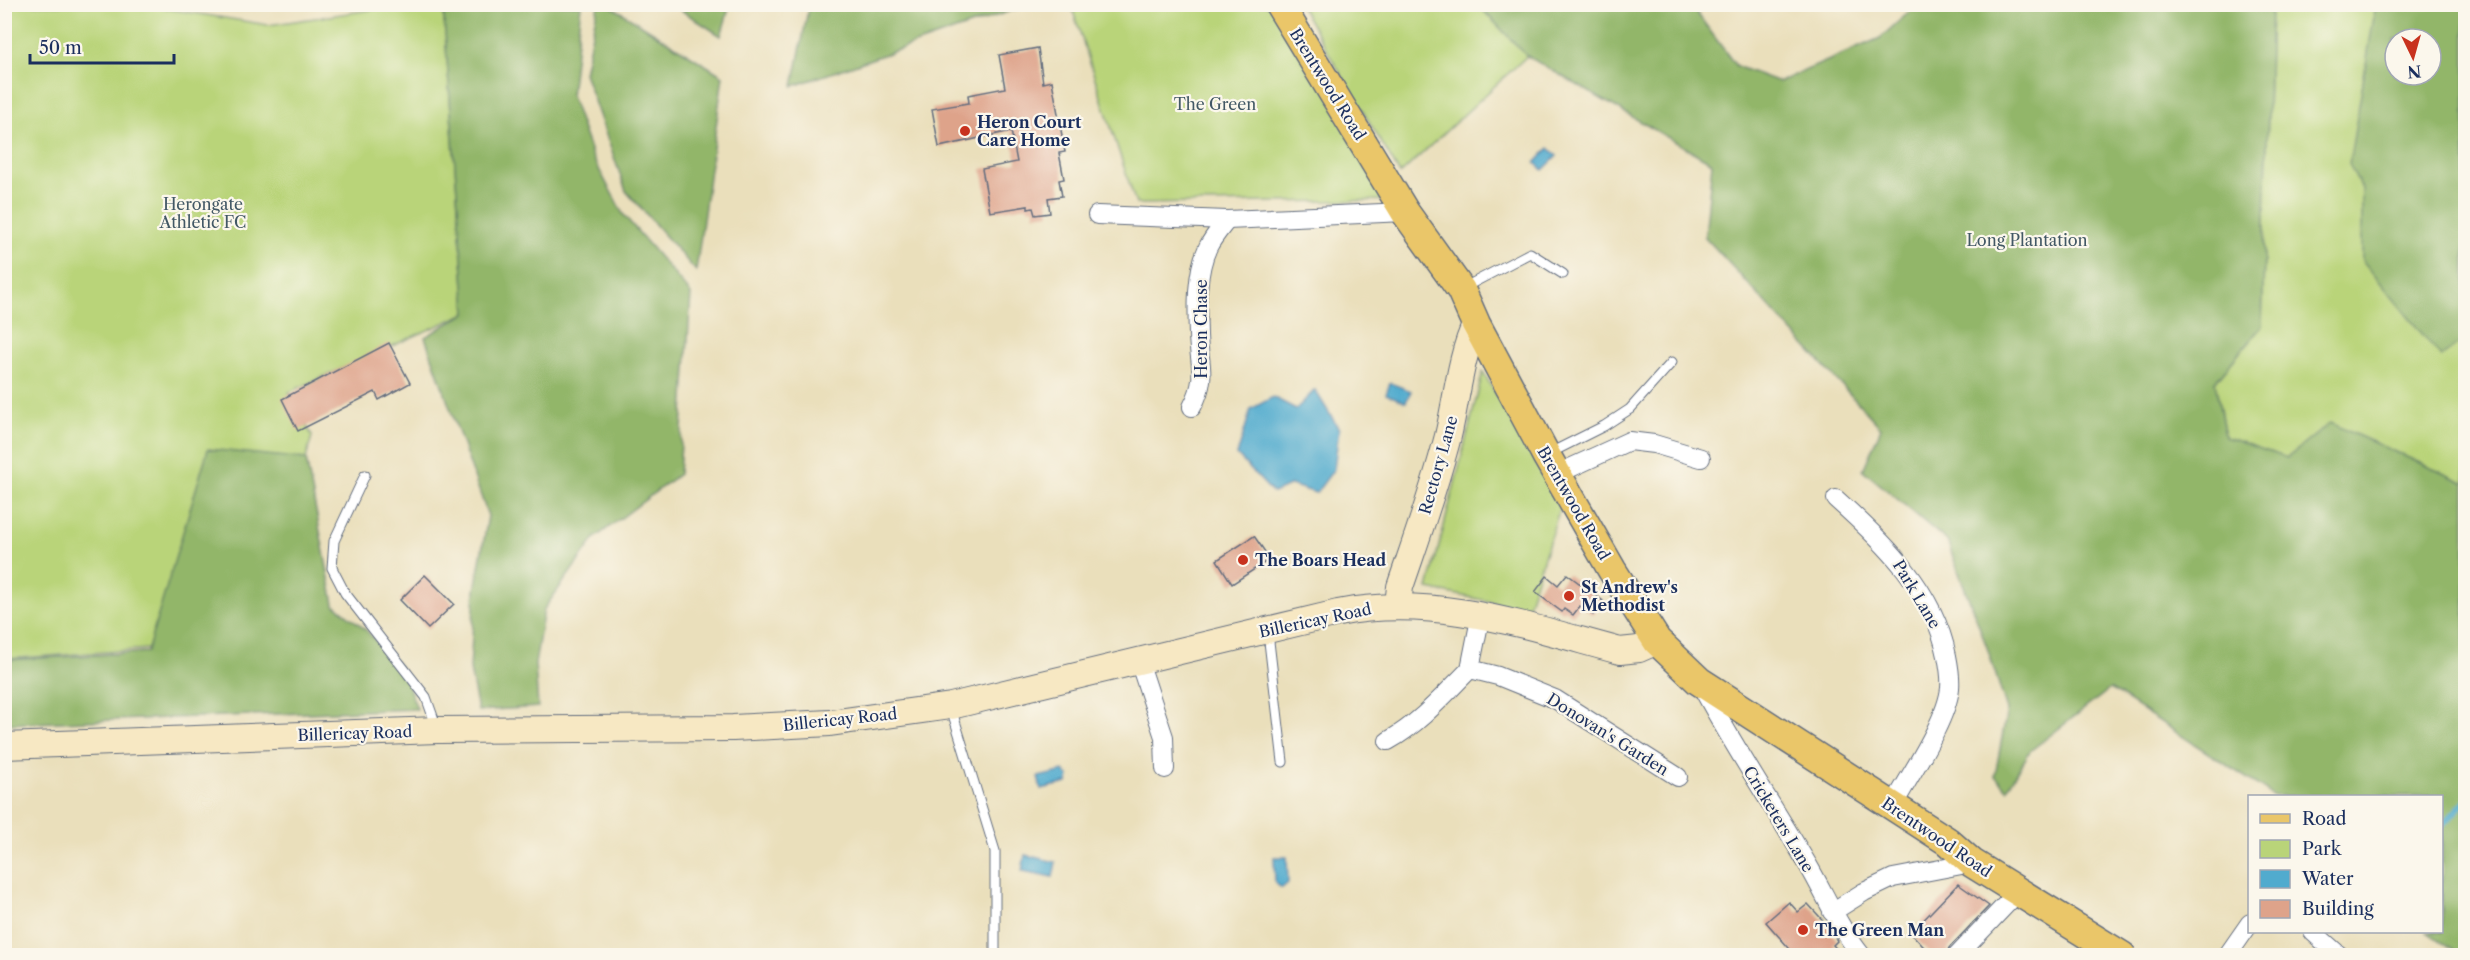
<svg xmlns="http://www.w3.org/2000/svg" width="2470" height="960" viewBox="0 0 2470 960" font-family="'Libre Caslon Text',serif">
<rect width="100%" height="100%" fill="#fbf7ec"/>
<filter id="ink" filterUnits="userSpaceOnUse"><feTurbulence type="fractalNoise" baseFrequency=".0167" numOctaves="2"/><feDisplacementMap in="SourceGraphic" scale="12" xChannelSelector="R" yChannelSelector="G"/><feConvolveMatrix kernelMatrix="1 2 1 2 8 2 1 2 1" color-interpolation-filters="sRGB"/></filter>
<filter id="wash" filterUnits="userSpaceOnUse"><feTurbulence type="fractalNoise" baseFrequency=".008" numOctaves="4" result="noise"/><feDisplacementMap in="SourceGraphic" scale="24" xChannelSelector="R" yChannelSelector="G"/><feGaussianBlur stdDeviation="1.35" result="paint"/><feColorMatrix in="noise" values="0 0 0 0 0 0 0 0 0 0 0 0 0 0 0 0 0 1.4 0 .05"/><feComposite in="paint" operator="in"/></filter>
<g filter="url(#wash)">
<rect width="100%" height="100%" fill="#eadfbb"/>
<g fill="#b9d479" stroke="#6a826c" stroke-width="1.5" fill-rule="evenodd">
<path d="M5 5H144L268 25 403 5H443L466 313 289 392 312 436 306 459 208 450 149 649 5 659Z"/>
<path d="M1071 5H1279L1399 200 1136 204Z"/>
<path d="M1300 5H1478L1527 56 1400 174Z"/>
<path d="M2271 5H2465V483L2330 423 2287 458 2225 437 2215 382 2262 326ZM2395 39H2431V75H2395Z"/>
<path d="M1483 372 1561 505 1527 609 1428 589Z"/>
</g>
<g fill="#92b669" stroke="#567264" stroke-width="1.5" fill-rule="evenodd">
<path d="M608 4 723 76 696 271 626 191 584 73 598 5Z"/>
<path d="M443 5H581L571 96 593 158 623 214 691 294 679 474 595 538 544 609 535 664 538 707 478 711 470 669 475 590 488 516 425 337 466 313Z"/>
<path d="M673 5H730L721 36Z"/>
<path d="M809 5V4L1028 5 793 86Z"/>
<path d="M1478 5H1691L1736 66 1779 82 1880 38 1917 5H2271L2262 326 2215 382 2225 437 2287 458 2330 423 2465 483V955H2461L2427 932H2442V796H2274L2110 689 2030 751 2007 789 1995 776 2007 710 1988 650 1947 541 1863 470 1881 428 1705 237 1712 163 1527 56Z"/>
<path d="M2376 5H2465V339L2441 357 2362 260V189L2349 164ZM2395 39H2431V75H2395Z"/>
<path d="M208 449 306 459 334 604 365 629 402 669 417 709 5 724V660L147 652Z"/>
</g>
<g fill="#51abce" stroke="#366d96" stroke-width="1.5">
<path d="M1549 148 1557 156 1543 170 1535 163Z"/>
<path d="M1390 383 1411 391 1406 402 1386 394Z"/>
<path d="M1315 390 1339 429 1334 469 1316 493 1291 485 1273 493 1237 455 1251 409 1273 397 1296 409Z"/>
<path d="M1064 771 1069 777 1067 783 1041 789 1038 777Z"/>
<path d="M1025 855 1056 862 1053 877 1022 871Z"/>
<path d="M1274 857H1287L1288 883 1282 888 1275 883Z"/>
</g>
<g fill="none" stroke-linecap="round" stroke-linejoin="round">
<path stroke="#51abce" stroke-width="6" d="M2442 826 2466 800"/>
</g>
<g id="blocks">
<g fill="#dea38a">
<path d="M1038 48 1043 83 1052 81 1065 152 1059 153 1064 179 1059 180 1062 196 1048 198 1050 213 1035 215 1033 208 1028 209V206L990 212 982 169 1017 162 1011 131 939 147 932 109 969 103 968 95 1005 88 999 55Z"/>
<path d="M389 343 410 383 379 400 375 392 298 431 282 399Z"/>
<path d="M1254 536 1270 559 1232 584 1217 560Z"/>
<path d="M1567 574 1603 601 1593 615 1580 606 1573 615 1564 609 1562 612 1535 592 1547 576 1558 585Z"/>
<path d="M425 575 454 604 428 629 400 600Z"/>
<path d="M1958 884 1989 906 1949 948 1946 956H1932L1911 933Z"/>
<path d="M1789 902 1798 912 1808 904 1829 927 1837 941 1833 945 1843 956H1796L1766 922Z"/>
</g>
</g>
</g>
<g filter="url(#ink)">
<use href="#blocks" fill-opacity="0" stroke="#636d7f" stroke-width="1.5"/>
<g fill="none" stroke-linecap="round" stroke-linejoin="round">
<defs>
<g id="lane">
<path d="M1463 288 1530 253 1563 274"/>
<path d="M1548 454 1604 426 1630 409 1672 362"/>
<path d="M365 475 334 541 332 568 345 593 426 697 437 728"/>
<path d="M1268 633 1283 762"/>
<path d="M951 708 995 851V956"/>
</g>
<g id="street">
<path d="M1097 215 1227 220 1405 212"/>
<path d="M1192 407C1208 377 1199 365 1198 335 1197 307 1196 272 1208 247 1213 237 1221 228 1227 220"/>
<path d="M1557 474 1629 441 1654 444 1701 458"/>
<path d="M1836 499C1884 542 1934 590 1947 656 1949 666 1951 678 1950 688 1947 721 1909 776 1893 806"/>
<path d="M1139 661 1164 737 1165 769"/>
<path d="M1470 669 1481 614"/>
<path d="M1702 687C1734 748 1773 805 1808 865 1826 896 1839 928 1862 956"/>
<path d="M1388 741C1420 723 1444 695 1470 669L1498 676 1555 699 1678 777"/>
<path d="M1832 912 1864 892 1893 878 1972 863"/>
<path d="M2313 932 2340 956"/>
<path d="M1957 956 2018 892"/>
<path d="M2227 956 2250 923"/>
</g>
<g id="secondary">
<path d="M1398 605 1400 587C1417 537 1435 487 1448 436 1456 403 1461 353 1476 324"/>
<path d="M4 746 437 730 733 728 830 723 951 706 1338 613C1436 594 1526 626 1620 651L1639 649 1657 641"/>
</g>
<path id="primary" d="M1279 4 1405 212 1461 290 1476 324 1546 455 1612 570 1657 641 1699 681 1947 841 1972 863 2122 956"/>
</defs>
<use href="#lane" stroke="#636d7f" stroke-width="11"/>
<use href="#street" stroke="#636d7f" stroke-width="20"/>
<use href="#secondary" stroke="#636d7f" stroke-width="28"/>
<use href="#primary" stroke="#636d7f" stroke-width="31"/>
<use href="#lane" stroke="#fff" stroke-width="9"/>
<use href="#street" stroke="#fff" stroke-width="18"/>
<use href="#secondary" stroke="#f7e8c3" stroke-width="26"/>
<use href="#primary" stroke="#eac669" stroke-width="28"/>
</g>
</g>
<g fill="#c8321e" stroke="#fbf7ec" stroke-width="2">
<circle cx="965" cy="131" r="6"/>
<circle cx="1243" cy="560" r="6"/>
<circle cx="1569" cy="596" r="6"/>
<circle cx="1803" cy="930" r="6"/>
</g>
<g text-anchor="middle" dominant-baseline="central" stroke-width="4.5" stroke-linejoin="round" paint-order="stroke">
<g font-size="16" fill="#1b2f5e" stroke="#fbf7ec">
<text transform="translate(1328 84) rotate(58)">Brentwood Road</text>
<text transform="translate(1201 329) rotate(-90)">Heron Chase</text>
<text transform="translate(1438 465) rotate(-74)">Rectory Lane</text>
<text transform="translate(1574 503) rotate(60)">Brentwood Road</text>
<text transform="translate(1917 594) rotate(59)">Park Lane</text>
<text transform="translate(1315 620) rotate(-12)">Billericay Road</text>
<text transform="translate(840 719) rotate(-6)">Billericay Road</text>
<text transform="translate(355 733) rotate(-2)">Billericay Road</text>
<text transform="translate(1608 734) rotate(32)">Donovan's Garden</text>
<text transform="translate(1779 819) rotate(59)">Cricketers Lane</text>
<text transform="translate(1937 837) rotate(34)">Brentwood Road</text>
</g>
<g font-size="16" fill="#425865" stroke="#fbf7ec">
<text x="1215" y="104">The Green</text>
<text x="203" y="204">Herongate<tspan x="203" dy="18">Athletic FC</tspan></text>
<text x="2027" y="240">Long Plantation</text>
</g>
<g font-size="16" font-weight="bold" fill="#1b2f5e" stroke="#fbf7ec" text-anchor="start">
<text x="977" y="122">Heron Court<tspan x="977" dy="18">Care Home</tspan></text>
<text x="1255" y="560">The Boars Head</text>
<text x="1581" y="587">St Andrew's<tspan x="1581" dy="18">Methodist</tspan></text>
<text x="1815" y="930">The Green Man</text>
</g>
</g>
<rect width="2470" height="960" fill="none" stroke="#fbf7ec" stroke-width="24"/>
<rect x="2248" y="795" width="195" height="138" fill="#fbf7ec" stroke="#a1a7b3" stroke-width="1.5"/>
<rect x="2260" y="814" width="30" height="9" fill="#eac669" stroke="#a1a7b3" stroke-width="1.5"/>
<text x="2302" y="825" font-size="18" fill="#1b2f5e">Road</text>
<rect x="2260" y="840" width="30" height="18" fill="#b9d479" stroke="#a1a7b3" stroke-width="1.5"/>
<text x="2302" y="855" font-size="18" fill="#1b2f5e">Park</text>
<rect x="2260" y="870" width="30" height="18" fill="#51abce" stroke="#a1a7b3" stroke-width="1.5"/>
<text x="2302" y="885" font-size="18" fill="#1b2f5e">Water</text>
<rect x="2260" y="900" width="30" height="18" fill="#dea38a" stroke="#a1a7b3" stroke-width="1.5"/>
<text x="2302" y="915" font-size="18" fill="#1b2f5e">Building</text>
<g transform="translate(2413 57) rotate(175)"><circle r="28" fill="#fbf7ec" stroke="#a1a7b3" stroke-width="1.5"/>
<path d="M0-4.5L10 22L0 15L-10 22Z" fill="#c8321e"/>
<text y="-9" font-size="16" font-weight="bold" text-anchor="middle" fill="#1b2f5e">N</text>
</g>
<path d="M30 54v9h144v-9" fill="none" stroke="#1b2f5e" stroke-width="3"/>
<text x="39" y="54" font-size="18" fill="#1b2f5e" stroke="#fbf7ec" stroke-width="4.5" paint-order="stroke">50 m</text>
</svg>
